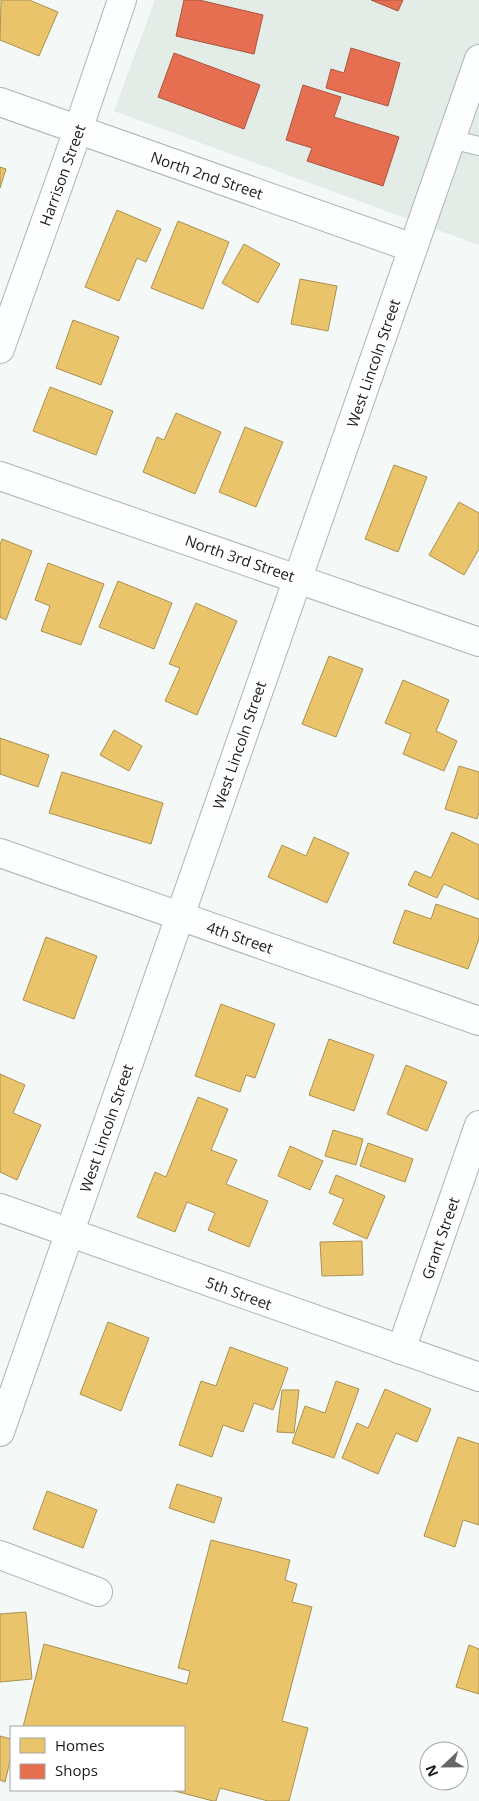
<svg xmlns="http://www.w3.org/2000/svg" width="479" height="1801" viewBox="0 0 479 1801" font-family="'Open Sans',sans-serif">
<rect width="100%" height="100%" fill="#f4f8f6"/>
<path fill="#e3ece6" d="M155 0H479V245L114 111Z"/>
<g fill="#e9c46a" stroke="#aa9152">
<path d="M1 0H29L58 12 39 56 0 40Z"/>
<path d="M0 167 6 169 0 188Z"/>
<path d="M117 210 161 229 146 262 137 258 119 301 85 287Z"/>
<path d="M178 221 229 242 203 309 151 288Z"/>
<path d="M244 244 280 264 258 303 222 283Z"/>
<path d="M300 279 337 286 328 331 291 324Z"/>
<path d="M73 320 119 337 101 385 56 368Z"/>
<path d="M50 387 113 411 96 455 33 431Z"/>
<path d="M176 413 221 432 195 494 143 472 157 437 164 440Z"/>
<path d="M245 427 283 442 256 507 219 492Z"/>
<path d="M394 465 427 477 398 552 365 539Z"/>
<path d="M459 502 479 513V549L464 575 429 555Z"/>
<path d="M2 539 32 551 6 620 0 617V545Z"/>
<path d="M48 563 104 584 81 645 41 631 50 606 35 600Z"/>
<path d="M118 581 172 603 154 649 99 627Z"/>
<path d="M196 603 237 621 197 715 165 701 180 668 169 664Z"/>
<path d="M329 656 363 669 336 737 302 724Z"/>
<path d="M403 680 449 700 436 731 457 741 444 771 403 754 411 734 385 723Z"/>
<path d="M114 730 142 746 129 771 100 755Z"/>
<path d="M0 738 49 755 38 787 0 774Z"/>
<path d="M459 766 479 772V812L477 819 445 809Z"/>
<path d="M62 772 163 803 151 844 49 813Z"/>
<path d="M452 832 479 845V900L444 884 437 898 408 885 415 871 431 878Z"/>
<path d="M314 837 349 853 327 903 268 877 282 845 306 856Z"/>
<path d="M436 904 479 919V939L468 969 393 943 405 910 431 919Z"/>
<path d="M46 937 97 956 74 1019 23 1000Z"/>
<path d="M221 1004 275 1024 255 1078 246 1075 240 1092 195 1076Z"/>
<path d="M329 1039 374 1055 354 1111 309 1095Z"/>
<path d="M406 1065 447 1082 427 1131 387 1114Z"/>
<path d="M0 1074 25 1085 13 1113 41 1125 17 1180 0 1172Z"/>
<path d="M198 1097 228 1109 211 1150 237 1160 226 1184 268 1201 249 1247 208 1230 215 1213 187 1202 175 1232 137 1217 155 1172 166 1177Z"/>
<path d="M333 1130 363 1139 356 1165 325 1156Z"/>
<path d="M368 1143 413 1159 405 1182 360 1166Z"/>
<path d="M290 1146 323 1161 310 1190 278 1176Z"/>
<path d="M336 1175 385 1196 367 1239 333 1224 344 1199 329 1193Z"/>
<path d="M362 1241 363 1275 322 1276 320 1242Z"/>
<path d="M108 1322 149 1338 121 1411 80 1394Z"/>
<path d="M230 1347 288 1368 273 1410 254 1403 243 1432 223 1425 212 1457 179 1445 201 1381 216 1386Z"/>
<path d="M336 1381 359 1389 334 1458 292 1443 305 1406 325 1413Z"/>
<path d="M385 1389 431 1409 417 1442 396 1433 378 1474 342 1458 357 1423 368 1428Z"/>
<path d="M282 1390H299L294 1433 277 1432Z"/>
<path d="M458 1437 479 1444V1525L463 1520 455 1547 424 1536Z"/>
<path d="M177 1484 222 1498 214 1523 169 1508Z"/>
<path d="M47 1491 97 1510 83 1548 33 1529Z"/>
<path d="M211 1540 290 1560 285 1580 297 1584 292 1602 312 1607 282 1721 308 1728 289 1801H268L220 1788 216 1801H213L171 1790H184V1727H23L44 1644 187 1684 190 1671 178 1668Z"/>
<path d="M26 1612 32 1679 0 1682V1614Z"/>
<path d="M469 1645 479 1649V1694L456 1687Z"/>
<path d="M0 1736 11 1739V1757L5 1782 0 1780Z"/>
</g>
<g fill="#e76f51" stroke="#a95640">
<path d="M184 0H199L263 15 254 54 176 36Z"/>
<path d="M371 0H403L398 11Z"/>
<path d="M351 48 400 63 388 106 326 88 331 69 344 73Z"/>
<path d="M174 53 260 85 244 129 158 97Z"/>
<path d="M303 85 341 97 334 117 399 137 383 186 307 161 312 148 286 140Z"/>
</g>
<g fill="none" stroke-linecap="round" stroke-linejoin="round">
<defs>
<path id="lane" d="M451 139 479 146"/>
<g id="street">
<path d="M0 102 413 248"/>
<path d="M0 476 479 642"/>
<path d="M0 853 479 1021"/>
<path d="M0 1208 479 1377"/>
<path d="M401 1350 479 1125"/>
<path d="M0 1555 98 1592"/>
</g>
<g id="secondary">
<path d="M0 349 78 130 122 0"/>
<path d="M0 1432 479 59"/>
</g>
</defs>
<use href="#lane" stroke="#b0b4b2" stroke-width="20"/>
<use href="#street" stroke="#b0b4b2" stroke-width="30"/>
<use href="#secondary" stroke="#b0b4b2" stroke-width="30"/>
<use href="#lane" stroke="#fdfefe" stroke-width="18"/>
<use href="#street" stroke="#fdfefe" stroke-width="28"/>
<use href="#secondary" stroke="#fdfefe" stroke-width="28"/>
</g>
<g text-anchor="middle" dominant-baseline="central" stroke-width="5" stroke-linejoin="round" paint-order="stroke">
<g font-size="15" fill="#181b19" stroke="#fff">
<text transform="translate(62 175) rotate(-70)">Harrison Street</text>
<text transform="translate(207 175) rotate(19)">North 2nd Street</text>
<text transform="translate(373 363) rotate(-71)">West Lincoln Street</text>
<text transform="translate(240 558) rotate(19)">North 3rd Street</text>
<text transform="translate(239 745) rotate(-71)">West Lincoln Street</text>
<text transform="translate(240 937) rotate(19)">4th Street</text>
<text transform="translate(106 1128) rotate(-71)">West Lincoln Street</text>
<text transform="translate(440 1238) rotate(-71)">Grant Street</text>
<text transform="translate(239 1293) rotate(20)">5th Street</text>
</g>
</g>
<rect x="10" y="1726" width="175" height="65" fill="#ffffff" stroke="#a3a4a3"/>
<rect x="20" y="1738" width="25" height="15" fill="#e9c46a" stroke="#a3a4a3"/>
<text x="55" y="1751" font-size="15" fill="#181b19">Homes</text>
<rect x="20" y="1764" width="25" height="15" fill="#e76f51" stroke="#a3a4a3"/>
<text x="55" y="1776" font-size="15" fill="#181b19">Shops</text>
<g transform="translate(444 1766) rotate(248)"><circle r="24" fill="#ffffff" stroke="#a3a4a3"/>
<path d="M0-4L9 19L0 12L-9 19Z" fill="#656866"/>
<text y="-8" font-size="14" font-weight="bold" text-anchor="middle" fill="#181b19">N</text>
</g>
</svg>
